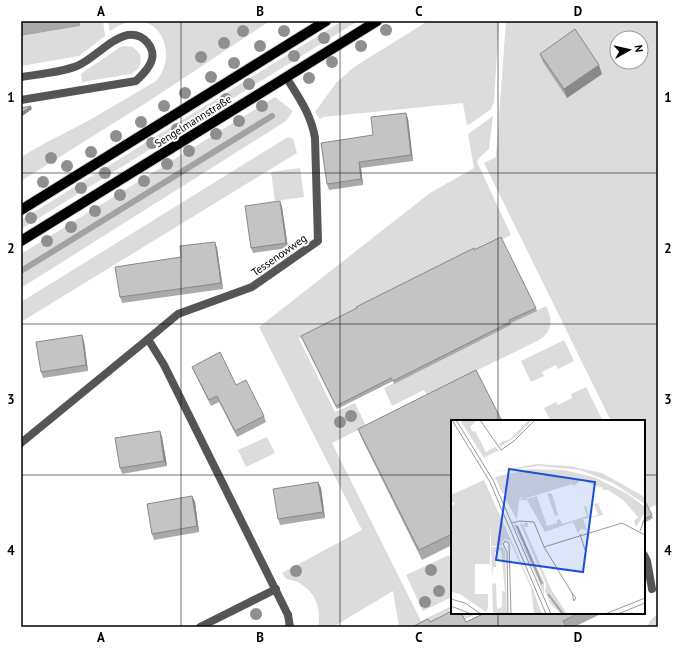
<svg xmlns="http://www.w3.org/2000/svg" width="679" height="648" viewBox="0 0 679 648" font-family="'PT Sans',sans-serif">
<rect width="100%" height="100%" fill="#fff"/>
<g fill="#dcdcdc" fill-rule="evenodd">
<path d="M80 21H103L105 36 79 56 21 66V36L80 26Z"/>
<path d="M108 21H270L149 101 21 181V157L45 143 88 121 156 81C176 59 165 18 132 21 124 22 117 27 110 31Z"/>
<path d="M342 21H358L21 229V220Z"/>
<path d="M428 21H499L494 103 490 110 467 126 463 103 323 117 320 119 315 112 336 83 354 67Z"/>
<path d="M506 21H658V510L655 505 644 511V421H611L484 163 496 157ZM617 38H641V62H617Z"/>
<path d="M124 46 133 47 140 54C142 63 140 69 131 74L82 82 81 74 120 47Z"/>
<path d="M275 97 293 111 286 121 21 288V254Z"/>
<path d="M493 116 489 149 479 158 477 162 511 235 475 253V251L299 339 335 412 355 403 366 426 332 443 421 621 452 606V613H478L459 623 444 627H399L393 591 333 627H318C323 604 310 582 286 579L282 573 362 530 259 327 430 193 474 168 468 134Z"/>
<path d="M288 137 293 139 297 153 21 322V302Z"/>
<path d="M300 168 304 197 275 201 271 172Z"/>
<path d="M546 306C553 320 553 331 539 340L427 395 424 390 392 406 384 388 511 325V323Z"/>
<path d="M564 340 574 361 558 369 556 365 542 372 544 376 531 382 521 361Z"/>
<path d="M586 387 603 421H551L544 408 556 402 558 405 572 398 571 394Z"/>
<path d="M267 437 275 453 246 467 238 450Z"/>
<path d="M449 555 452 562V597L423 611 406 575Z"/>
<path d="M658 613V627H648L649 622Z"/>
</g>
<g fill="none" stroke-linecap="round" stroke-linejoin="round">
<path stroke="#a3a3a3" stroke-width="6" d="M21 271 272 116"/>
<defs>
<g id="primary">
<path d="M21 210 326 21"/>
<path d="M21 241 377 21"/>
</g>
</defs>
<use href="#primary" stroke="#dbdbdb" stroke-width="12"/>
<g stroke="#555" stroke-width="8">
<path d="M21 77C38 74 67 72 81 64 96 56 112 38 128 35 143 33 157 48 151 62 148 70 142 75 136 81L21 100"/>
<path d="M148 339 178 314 252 287 318 241 315 138C311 114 299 98 286 77"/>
<path d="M21 443 148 339 164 365 288 615"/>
<path d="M644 555 647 561 652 589"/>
<path d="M200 627 276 589"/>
</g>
<path stroke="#555" stroke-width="8" d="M288 615 290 627"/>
<use href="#primary" stroke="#000" stroke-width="10"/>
</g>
<g fill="#8f8f8f">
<circle cx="386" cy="30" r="6"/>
<circle cx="243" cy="31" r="6"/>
<circle cx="284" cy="31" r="6"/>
<circle cx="324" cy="38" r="6"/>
<circle cx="224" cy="43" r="6"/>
<circle cx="260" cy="46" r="6"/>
<circle cx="361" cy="46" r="6"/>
<circle cx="294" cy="56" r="6"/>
<circle cx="201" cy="57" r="6"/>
<circle cx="332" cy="62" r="6"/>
<circle cx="234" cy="63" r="6"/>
<circle cx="211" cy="77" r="6"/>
<circle cx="309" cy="78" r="6"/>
<circle cx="249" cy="84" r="6"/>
<circle cx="185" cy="93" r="6"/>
<circle cx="226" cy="99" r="6"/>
<circle cx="164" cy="106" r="6"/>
<circle cx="262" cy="106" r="6"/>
<circle cx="239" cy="121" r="6"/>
<circle cx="141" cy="122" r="6"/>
<circle cx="177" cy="129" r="6"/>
<circle cx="216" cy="134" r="6"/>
<circle cx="116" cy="136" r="6"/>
<circle cx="152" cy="143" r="6"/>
<circle cx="189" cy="151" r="6"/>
<circle cx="91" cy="152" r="6"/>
<circle cx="51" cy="158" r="6"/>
<circle cx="167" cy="164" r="6"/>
<circle cx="67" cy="166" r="6"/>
<circle cx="105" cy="173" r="6"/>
<circle cx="144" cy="181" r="6"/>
<circle cx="43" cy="182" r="6"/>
<circle cx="81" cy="188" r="6"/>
<circle cx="120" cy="195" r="6"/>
<circle cx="95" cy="211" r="6"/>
<circle cx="31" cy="218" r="6"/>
<circle cx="71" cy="227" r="6"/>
<circle cx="47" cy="241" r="6"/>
<circle cx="351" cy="416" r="6"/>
<circle cx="340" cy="422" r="6"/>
<circle cx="431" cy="570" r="6"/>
<circle cx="296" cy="571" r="6"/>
<circle cx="439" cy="591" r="6"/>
<circle cx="425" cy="602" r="6"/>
<circle cx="256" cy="614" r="6"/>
</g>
<g fill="#a9a9a9">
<path d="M21 21H80V26L21 36Z"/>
<path d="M540 54 602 74 567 98 543 62Z"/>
<path d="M406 113 408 119 413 161 361 168 363 185 329 190 327 184 373 135Z"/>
<path d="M280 201 282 207 288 248 253 253 251 248Z"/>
<path d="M217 248 223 289 122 303 120 297Z"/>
<path d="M474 250 536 308 537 311 511 323V325L394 384 393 381 337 409 301 336Z"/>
<path d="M84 341 88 371 43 378 41 372Z"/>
<path d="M192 367 236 385 264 416 266 422 237 437 219 402 211 406 194 372Z"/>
<path d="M452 421V545L422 560 362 439 358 429Z"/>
<path d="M160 431 162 437 167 466 122 474 120 468Z"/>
<path d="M318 482 321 488 325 518 280 525 278 519Z"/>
<path d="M192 496 195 502 199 532 154 540 152 534Z"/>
<path d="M644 499 653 518 644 523Z"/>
<path d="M485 613H603L574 627H412L430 622H466Z"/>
</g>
<g fill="#898989">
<path d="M599 65 602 74 567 98 564 89Z"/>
<path d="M31 106 32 109 21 117V113Z"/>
<path d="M406 113 408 119 413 161 411 155Z"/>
<path d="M359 162 361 168 363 185 361 179Z"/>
<path d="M280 201 282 207 288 248 286 243Z"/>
<path d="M215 242 217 248 223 289 221 283Z"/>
<path d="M82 335 84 341 88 371 86 365Z"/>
<path d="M160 431 162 437 167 466 164 461Z"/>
<path d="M318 482 321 488 325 518 323 512Z"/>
<path d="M192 496 195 502 199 532 197 526Z"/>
</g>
<g fill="#c4c4c4" stroke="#898989">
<path d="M575 29 599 65 564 89 540 54Z"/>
<path d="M31 106 21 113V108Z"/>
<path d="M406 113 411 155 359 162 361 179 327 184 321 143 373 135 371 117Z"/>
<path d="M280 201 286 243 251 248 245 206Z"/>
<path d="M501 237 536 308 509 320 510 322 393 381 391 378 336 406 301 336 357 308 356 307 474 248V250Z"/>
<path d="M215 242 221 283 120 297 115 267 181 257 180 246Z"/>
<path d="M82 335 86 365 41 372 36 342Z"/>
<path d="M220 352 236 385 246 380 264 416 235 431 217 396 209 400 192 367Z"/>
<path d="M476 370 502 421H452V534L419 550 358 429Z"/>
<path d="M160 431 164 461 120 468 115 438Z"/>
<path d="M318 482 323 512 278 519 273 489Z"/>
<path d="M192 496 197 526 152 534 147 504Z"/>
<path d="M644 499 652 515 644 519Z"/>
<path d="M452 611V613H461L466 622 485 613H579L563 621 566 627H412L428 619 430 622Z"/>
</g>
<path fill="none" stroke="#000" stroke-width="1" stroke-opacity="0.55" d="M181 21V627M340 21V627M498 21V421M21 173H658M21 324H658M21 475H452M644 475H658M498 613V627"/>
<g text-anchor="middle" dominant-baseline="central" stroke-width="4" stroke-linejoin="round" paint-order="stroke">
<g font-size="11" fill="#000" stroke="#fff">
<text transform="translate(193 121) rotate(-32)">Sengelmannstraße</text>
<text transform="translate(279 255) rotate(-35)">Tessenowweg</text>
</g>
</g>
<g transform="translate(451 420)">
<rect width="194" height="194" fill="#fff"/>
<path d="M9 0H26L19 7 22 12 24 11 35 32 44 27 48 30 33 38ZM78 0H81L66 16 49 27 48 23 59 19ZM86 44 118 46 151 53 190 75 194 78V84L162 63 129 50 88 46 42 52ZM79 49 113 50 143 57 175 73 194 87V92L185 107 183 101 187 97 172 80 157 70H151L152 68 130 60 123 66 121 64 76 78 51 73 44 57ZM33 60 81 167 91 194H83L80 168 59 121 54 119 51 122V126H40L39 100V144H24V174H37V188L35 192 9 174 0 172V86L4 84 0 81V75ZM96 73 101 74 107 95 104 96ZM56 74 68 76 71 80H68L66 100 53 76ZM70 76 76 79 86 76 96 106 106 103V100L109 99 111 104 136 96 133 87 135 86 138 97 147 95 143 84 147 83 152 95 132 99 136 110 130 109 127 113 122 102 94 112 76 80H72ZM65 103 93 162V174L63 105ZM71 103 73 107V103H77V107H73L100 169 116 194H110L99 183 94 171 95 164 69 104ZM40 127H52L54 131 56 194H42L41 161 42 164 45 163 46 189 51 187V171L54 172 50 130 44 132 45 147H42L41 159Z" fill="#dcdcdc"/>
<path fill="none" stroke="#a3a3a3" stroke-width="2" d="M66 106 91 164M97 174 112 194"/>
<path fill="none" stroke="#999" stroke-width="1" d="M1 0 39 62 95 194M5 0 42 60 100 194M29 0 50 30 63 21 84 0M61 103 68 101 83 102 93 127M189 111 194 97M129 114 134 130M121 173 125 178 123 181 121 173 93 127 171 103 194 115M0 179 14 183 30 194M0 186 20 194M57 194 56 132 52 124 54 121 58 123 60 194M154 194 194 178M167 194 194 183"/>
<path fill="#1d4ed8" fill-opacity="0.15" stroke="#1d4ed8" stroke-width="2" d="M58 49 144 62 132 152 45 140Z"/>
<rect width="194" height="194" fill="none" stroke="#000" stroke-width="2"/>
</g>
<rect width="679" height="648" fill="none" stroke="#ffffff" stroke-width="44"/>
<g transform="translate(629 50) rotate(82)"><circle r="19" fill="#ffffff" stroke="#999999"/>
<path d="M0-3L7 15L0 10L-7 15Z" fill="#000000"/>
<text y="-6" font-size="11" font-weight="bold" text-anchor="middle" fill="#000000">N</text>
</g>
<rect x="22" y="22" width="635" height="604" fill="none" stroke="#000" stroke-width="1.5"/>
<g font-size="13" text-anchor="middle" font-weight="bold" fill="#000">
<text x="101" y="16">A</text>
<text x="260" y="16">B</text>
<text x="419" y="16">C</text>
<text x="578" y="16">D</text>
<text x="11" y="102">1</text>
<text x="668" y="102">1</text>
<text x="11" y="253">2</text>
<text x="668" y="253">2</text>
<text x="11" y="404">3</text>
<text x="668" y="404">3</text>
<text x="11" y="555">4</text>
<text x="668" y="555">4</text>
<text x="101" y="642">A</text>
<text x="260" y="642">B</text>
<text x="419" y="642">C</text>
<text x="578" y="642">D</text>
</g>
</svg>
